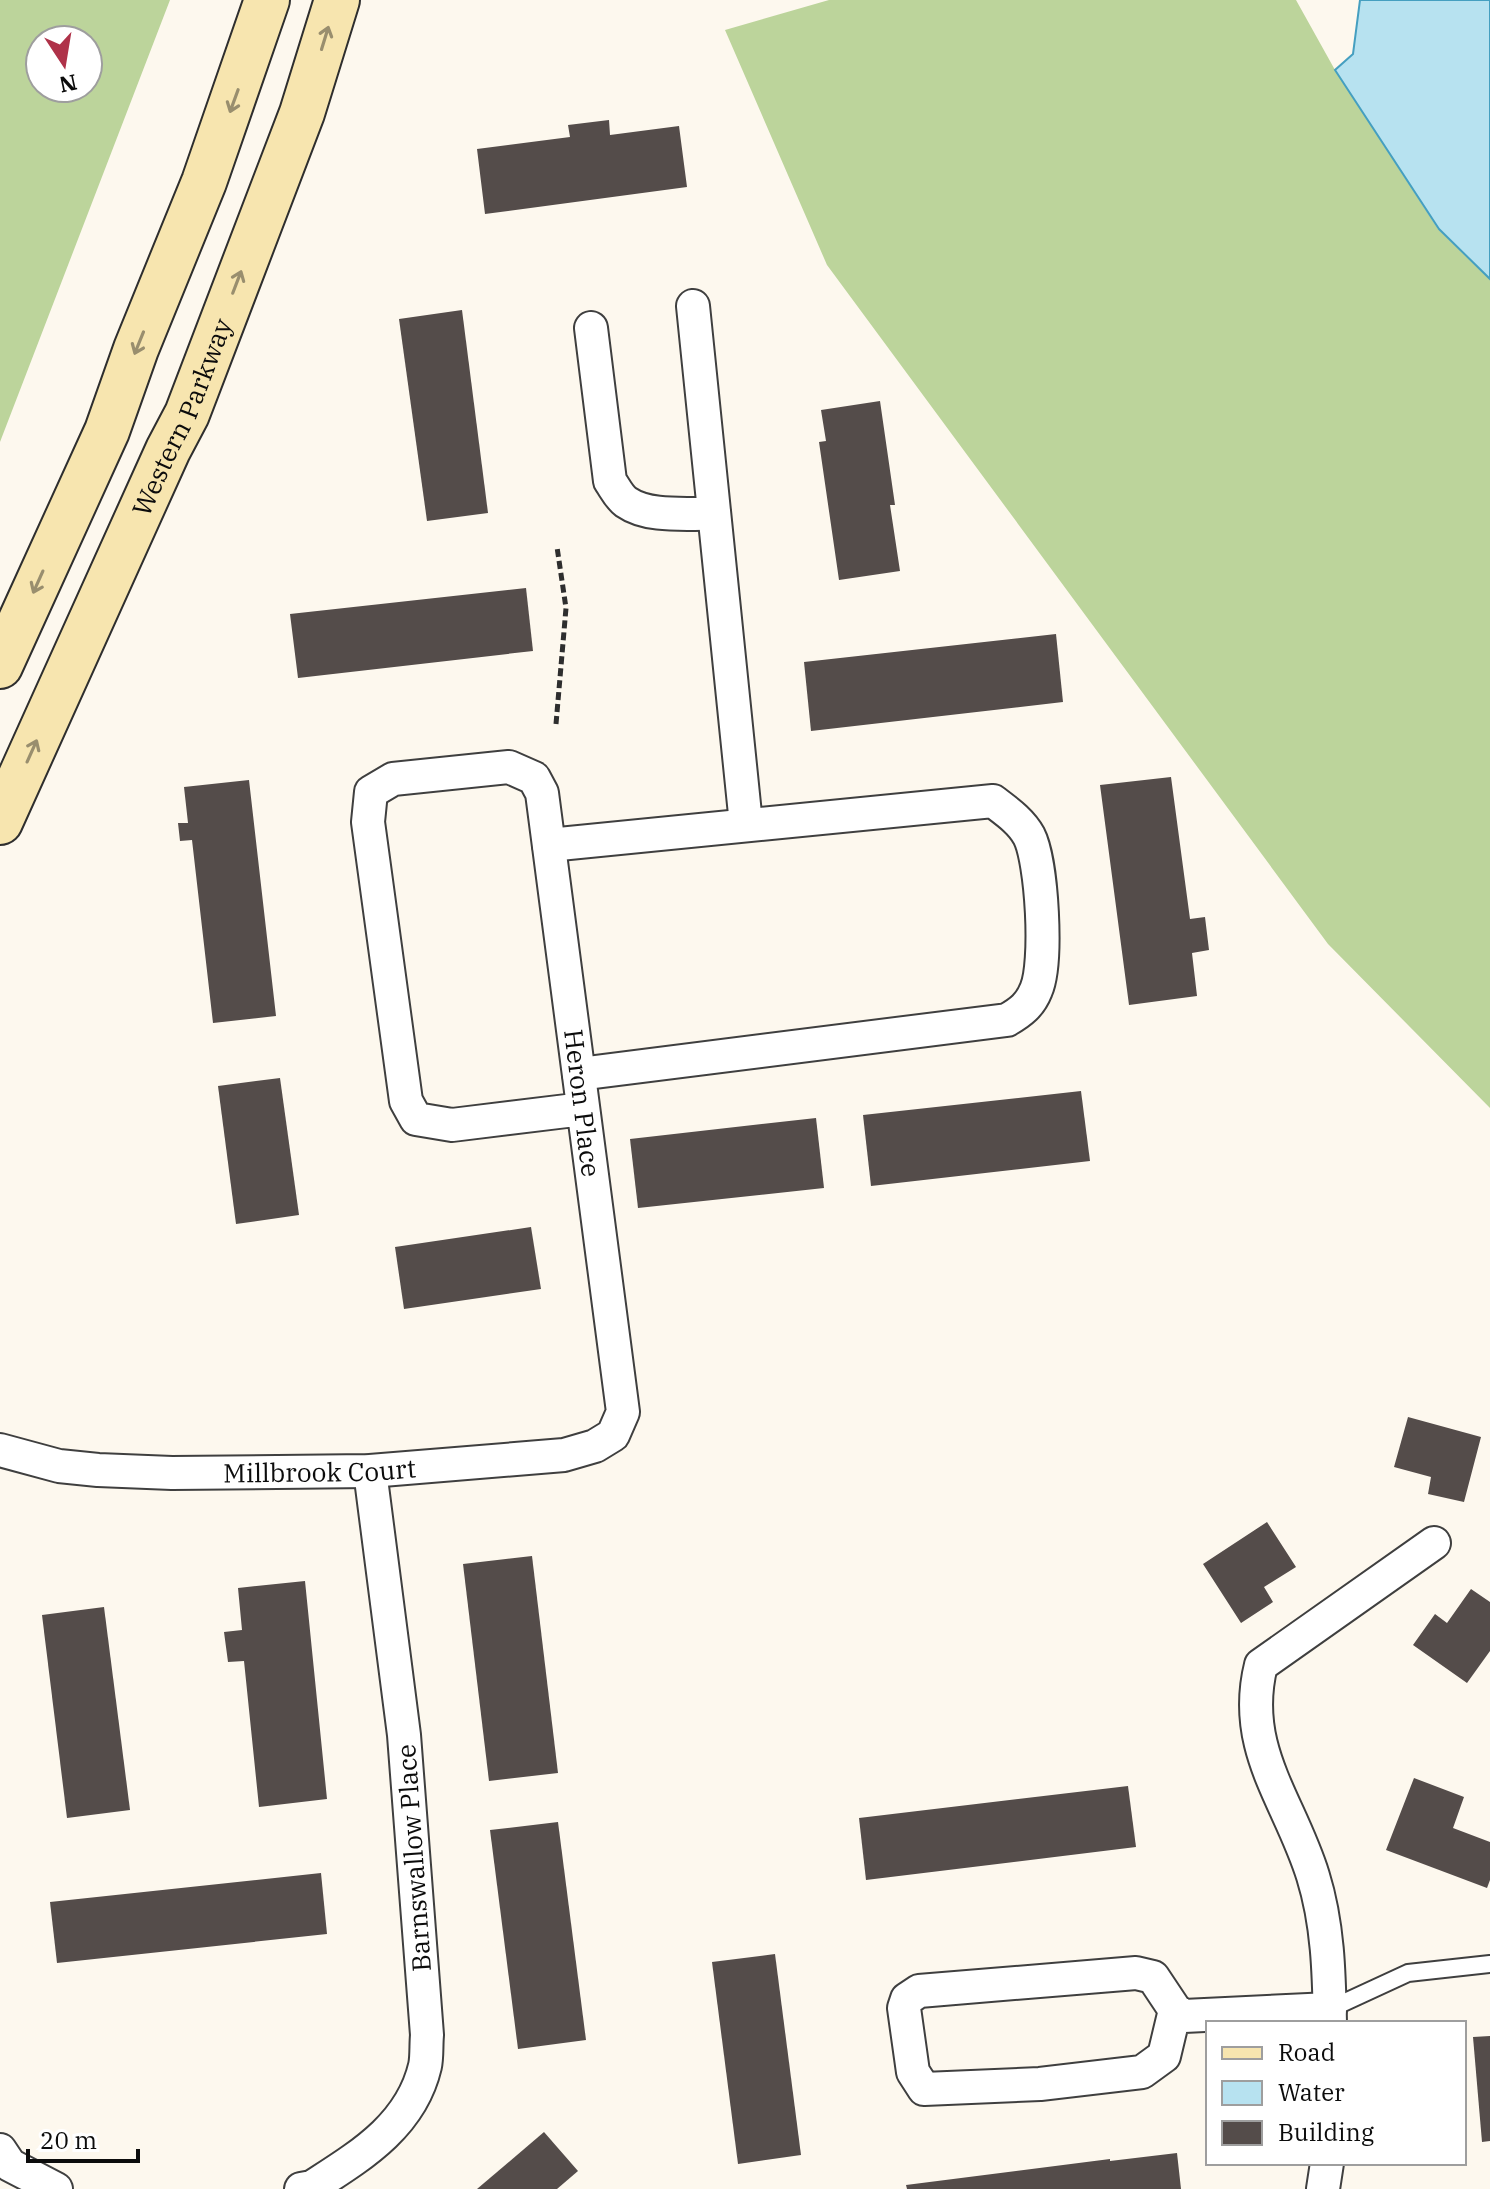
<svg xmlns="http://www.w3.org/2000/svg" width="1490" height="2189" viewBox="0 0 1490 2189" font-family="'IBM Plex Serif',serif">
<rect width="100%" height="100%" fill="#fdf8ee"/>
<g fill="#bcd49b" fill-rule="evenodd">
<path d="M0 0H170L0 442ZM40 40H88V88H40Z"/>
<path d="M829 0H1296L1335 70 1438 229 1490 279V1108L1328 944 827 265 725 30Z"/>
</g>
<path fill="#b7e2f0" stroke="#459fc0" stroke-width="2" d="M1360 0H1490V279L1439 229 1335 70 1353 54Z"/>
<g fill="#544c4a">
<path d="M609 120 610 135 679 126 687 187 485 214 477 149 570 137 568 125Z"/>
<path d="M462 310 488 513 427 521 399 319Z"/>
<path d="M880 401 895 505H890L900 571 839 580 819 442 826 441 821 410Z"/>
<path d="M526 588 533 651 298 678 290 614Z"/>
<path d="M1056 634 1063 702 811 731 804 662Z"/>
<path d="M1171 777 1190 919 1205 917 1209 950 1192 953 1197 996 1129 1005 1100 785Z"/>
<path d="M249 780 276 1016 213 1023 192 840 180 841 178 823H188L184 787Z"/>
<path d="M280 1078 299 1215 236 1224 218 1086Z"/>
<path d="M1081 1091 1090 1161 871 1186 863 1115Z"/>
<path d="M816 1118 824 1188 638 1208 630 1139Z"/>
<path d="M531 1227 541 1289 404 1309 395 1247Z"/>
<path d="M1408 1417 1481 1437 1464 1502 1428 1494 1431 1477 1394 1467Z"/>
<path d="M1267 1522 1296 1567 1264 1587 1273 1602 1241 1623 1203 1564Z"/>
<path d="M532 1556 558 1773 489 1781 463 1564Z"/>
<path d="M305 1581 327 1799 259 1807 244 1661 228 1662 224 1632 242 1630 238 1588Z"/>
<path d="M1471 1589 1490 1602V1651L1467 1683 1413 1645 1435 1614 1447 1623Z"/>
<path d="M104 1607 130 1810 67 1818 42 1615Z"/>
<path d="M1414 1778 1464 1797 1453 1828 1490 1842V1880L1487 1888 1386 1850Z"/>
<path d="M1128 1786 1136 1847 866 1880 859 1818Z"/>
<path d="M558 1822 586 2040 518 2049 490 1830Z"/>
<path d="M321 1873 327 1934 57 1963 50 1902Z"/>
<path d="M775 1954 801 2155 738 2164 712 1962Z"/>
<path d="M1490 2036V2141L1482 2142 1473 2037Z"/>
<path d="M544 2132 578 2171 557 2189H477Z"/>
<path d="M1177 2153 1181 2189H907L906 2185 1110 2159V2161Z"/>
</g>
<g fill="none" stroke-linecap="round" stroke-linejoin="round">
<defs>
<path id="service" d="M1330 2009 1408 1973 1490 1964"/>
<g id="minor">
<path d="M693 306 746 824"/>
<path d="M591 328 610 481C615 488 619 497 626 502 649 518 687 513 714 514"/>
<path d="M549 845 993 801C1006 811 1021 821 1029 836 1042 861 1048 963 1036 990 1030 1005 1021 1012 1007 1020L579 1074"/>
<path id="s1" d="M0 1450 59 1466 98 1470 172 1473 370 1471 564 1455 595 1446 613 1435 623 1412 542 793 534 778 509 767 393 779 371 792 368 822 406 1101 416 1119 452 1125 583 1109"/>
<path d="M1175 2010 1164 2056 1142 2072 1040 2084 924 2089 913 2072 904 2008 907 1999 919 1991 1136 1973 1153 1977 1175 2010 1184 2016 1330 2009"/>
<path d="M1330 2023C1329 1973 1328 1924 1313 1876 1290 1801 1240 1749 1261 1665L1434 1543"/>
<path d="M0 2150 10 2165 56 2189"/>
<path d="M301 2189 312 2187C360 2156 411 2126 425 2066 427 2057 426 2045 427 2035L404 1735 370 1471"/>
<path d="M1323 2189 1327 2163"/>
</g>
<g id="secondary">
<path d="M0 666 107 431 136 349 204 182 267 0"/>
<path id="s2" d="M0 822 168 450 187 414 302 113 337 0"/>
</g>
</defs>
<use href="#service" stroke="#3f3f3f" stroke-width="20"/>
<use href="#minor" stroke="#3f3f3f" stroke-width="36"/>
<use href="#secondary" stroke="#2e2e2e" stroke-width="48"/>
<path stroke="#2e2e2e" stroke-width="5" stroke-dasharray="8 4" stroke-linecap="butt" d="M556 724 566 608 557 547"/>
<use href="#service" stroke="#fff" stroke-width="16"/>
<use href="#minor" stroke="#fff" stroke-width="32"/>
<use href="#secondary" stroke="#f7e5af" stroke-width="44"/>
</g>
<defs><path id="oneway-shaft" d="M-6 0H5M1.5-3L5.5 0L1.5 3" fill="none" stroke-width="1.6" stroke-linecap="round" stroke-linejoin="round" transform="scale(2)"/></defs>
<g stroke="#998e6e">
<use href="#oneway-shaft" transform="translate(325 38) rotate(-73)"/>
<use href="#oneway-shaft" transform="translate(234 101) rotate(110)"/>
<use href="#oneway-shaft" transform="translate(237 282) rotate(-69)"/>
<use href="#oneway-shaft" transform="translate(139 343) rotate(112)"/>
<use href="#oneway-shaft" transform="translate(38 582) rotate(114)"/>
<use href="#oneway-shaft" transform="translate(32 751) rotate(-66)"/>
</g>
<g text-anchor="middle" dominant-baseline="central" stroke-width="8" stroke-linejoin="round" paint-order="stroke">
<g font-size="26" fill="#0c0c0c" stroke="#fff">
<text stroke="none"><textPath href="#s2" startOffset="444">Western Parkway</textPath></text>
<text transform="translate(583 1103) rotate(83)">Heron Place</text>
<text stroke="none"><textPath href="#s1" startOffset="322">Millbrook Court</textPath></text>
<text transform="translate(413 1858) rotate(-94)">Barnswallow Place</text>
</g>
</g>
<rect x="1206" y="2021" width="260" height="144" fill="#ffffff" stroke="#9e9e9e" stroke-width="2"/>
<rect x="1222" y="2047" width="40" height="12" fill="#f7e5af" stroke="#9e9e9e" stroke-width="2"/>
<text x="1278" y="2061" font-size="24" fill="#0c0c0c">Road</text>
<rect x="1222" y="2081" width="40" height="24" fill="#b7e2f0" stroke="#9e9e9e" stroke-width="2"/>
<text x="1278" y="2101" font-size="24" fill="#0c0c0c">Water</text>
<rect x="1222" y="2121" width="40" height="24" fill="#544c4a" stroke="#9e9e9e" stroke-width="2"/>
<text x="1278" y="2141" font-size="24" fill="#0c0c0c">Building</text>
<g transform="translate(64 64) rotate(168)"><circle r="38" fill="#ffffff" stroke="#9e9e9e" stroke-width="2"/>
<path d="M0-6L14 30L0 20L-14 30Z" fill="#af3249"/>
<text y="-12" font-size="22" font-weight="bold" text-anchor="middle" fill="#0c0c0c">N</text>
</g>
<path d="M28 2149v12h110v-12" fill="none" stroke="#0c0c0c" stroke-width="4"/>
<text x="40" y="2149" font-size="24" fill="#0c0c0c" stroke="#ffffff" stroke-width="6" paint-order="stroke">20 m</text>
</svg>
